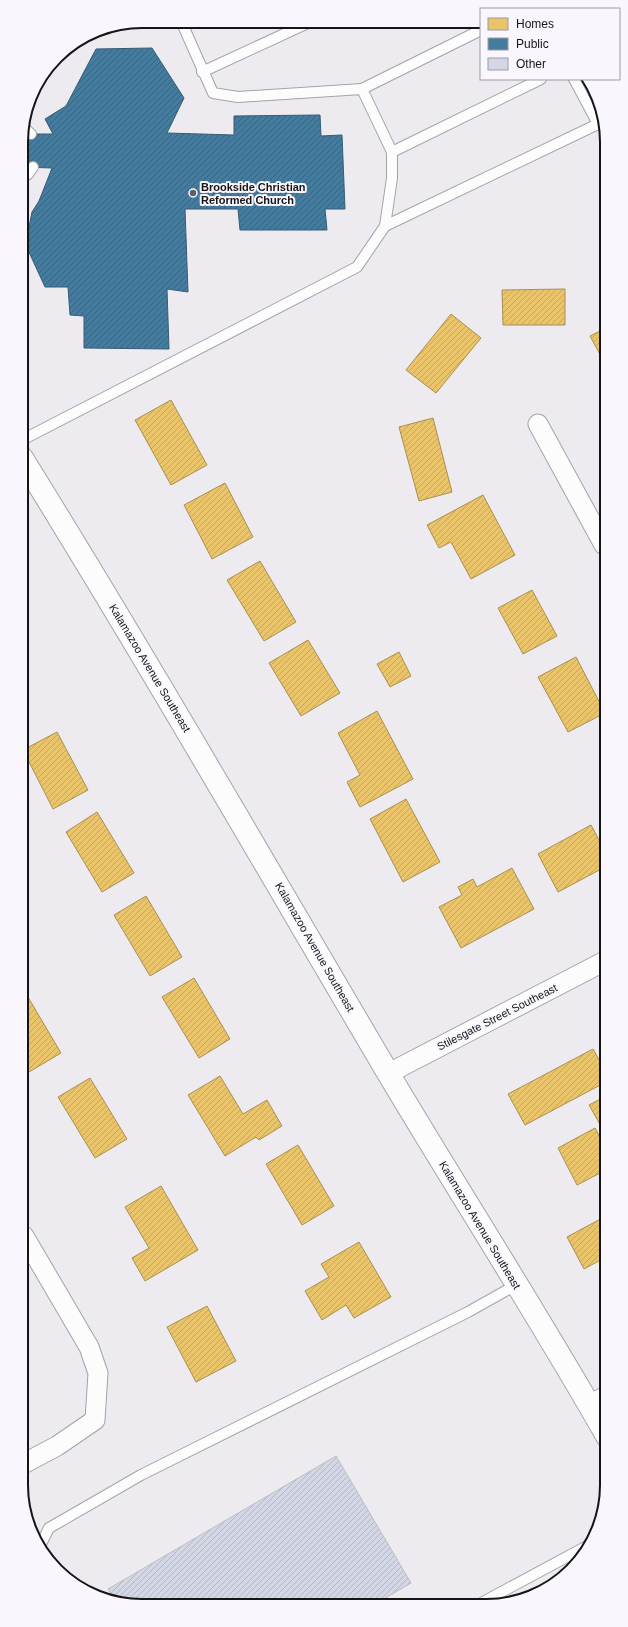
<svg xmlns="http://www.w3.org/2000/svg" width="628" height="1627" viewBox="0 0 628 1627" font-family="Arial,sans-serif">
<defs>
<pattern id="homes-hatch" width="6" height="6" patternUnits="userSpaceOnUse"><rect width="6" height="6" fill="#e9c46a"/><path d="M-1 1l2-2M0 6l6-6M5 7l2-2" fill="none" stroke="#c7a85b"/></pattern>
<pattern id="public-hatch" width="6" height="6" patternUnits="userSpaceOnUse"><rect width="6" height="6" fill="#457b9d"/><path d="M-1 1l2-2M0 6l6-6M5 7l2-2" fill="none" stroke="#38647f"/></pattern>
<pattern id="building-hatch" width="6" height="6" patternUnits="userSpaceOnUse"><rect width="6" height="6" fill="#d3d6e5"/><path d="M-1 1l2-2M0 6l6-6M5 7l2-2" fill="none" stroke="#b4b7c4"/></pattern>
</defs>
<rect width="100%" height="100%" fill="#edebf0"/>
<g fill="url(#homes-hatch)" stroke="#a98f51">
<path d="M565 289V325H503L502 290Z"/>
<path d="M451 314 481 338 436 393 406 370Z"/>
<path d="M604 329V362L590 336Z"/>
<path d="M171 400 207 465 171 485 135 420Z"/>
<path d="M433 418 452 492 419 501 399 427Z"/>
<path d="M225 483 253 537 212 559 184 505Z"/>
<path d="M483 495 515 555 471 579 451 542 439 548 427 525Z"/>
<path d="M260 561 296 622 264 641 227 580Z"/>
<path d="M532 590 557 636 523 654 498 608Z"/>
<path d="M308 640 340 693 301 716 269 663Z"/>
<path d="M399 652 411 676 390 687 377 664Z"/>
<path d="M576 657 605 713 568 732 538 677Z"/>
<path d="M377 711 413 779 360 807 347 782 360 775 338 733Z"/>
<path d="M57 732 88 790 53 809 23 750Z"/>
<path d="M406 799 440 862 403 882 370 819Z"/>
<path d="M97 812 134 873 102 892 66 832Z"/>
<path d="M591 825 605 851V867L558 892 538 854Z"/>
<path d="M512 868 534 909 461 948 439 907 462 895 458 887 473 879 477 887Z"/>
<path d="M146 896 182 957 150 976 114 915Z"/>
<path d="M194 978 230 1039 199 1058 162 997Z"/>
<path d="M24 992H25L61 1053 29 1072 24 1063Z"/>
<path d="M593 1049 606 1072V1082L525 1125 508 1094Z"/>
<path d="M220 1076 243 1114 267 1100 282 1126 259 1140 256 1137 225 1156 188 1095Z"/>
<path d="M90 1078 127 1139 95 1158 58 1097Z"/>
<path d="M606 1096V1126L602 1128 589 1105Z"/>
<path d="M595 1128 606 1148V1170L577 1185 558 1148Z"/>
<path d="M298 1145 334 1206 302 1225 266 1164Z"/>
<path d="M161 1186 198 1250 145 1281 132 1258 149 1248 125 1207Z"/>
<path d="M606 1216V1257L584 1269 567 1237Z"/>
<path d="M359 1242 391 1297 354 1318 346 1305 322 1320 305 1291 329 1277 321 1264Z"/>
<path d="M207 1306 236 1361 196 1382 167 1327Z"/>
</g>
<path fill="url(#public-hatch)" stroke="#375c75" d="M152 48 184 98 167 133 234 135V116L320 115 321 136 342 135 345 209H325L327 230H240L238 209H185L188 292 167 289 169 349 84 348V316L70 315 68 287H45L28 250V232L32 212 39 201 52 168 21 167V134H53L45 119 66 106 96 49Z"/>
<path fill="url(#building-hatch)" stroke="#bebdc1" d="M336 1456 411 1583 377 1603 119 1604 116 1602 108 1589Z"/>
<g fill="none" stroke-linecap="round" stroke-linejoin="round">
<defs>
<g id="lane">
<path d="M202 72 310 22"/>
<path d="M362 89 481 30"/>
<path d="M23 127 31 134"/>
<path d="M392 152 541 79"/>
<path d="M21 179 28 174 33 167"/>
<path d="M385 226 598 124 574 79"/>
<path d="M22 440 357 267 385 226 392 178V152L362 89 238 97 213 93 181 21"/>
<path d="M39 1548 49 1528 141 1475 468 1312 516 1285"/>
<path d="M483 1602 589 1545"/>
</g>
<g id="street">
<path d="M538 424 604 545"/>
<path d="M389 1073 605 961"/>
<path d="M24 1236 89 1347 98 1373 95 1420 57 1446 25 1463"/>
<path d="M589 1405 606 1396"/>
</g>
<path id="secondary" d="M22 458C148 661 267 868 388 1073 460 1194 537 1313 607 1436"/>
</defs>
<use href="#lane" stroke="#a4a3a6" stroke-width="12"/>
<use href="#street" stroke="#a4a3a6" stroke-width="21"/>
<use href="#secondary" stroke="#a4a3a6" stroke-width="24"/>
<use href="#lane" stroke="#fcfcfd" stroke-width="10"/>
<use href="#street" stroke="#fcfcfd" stroke-width="19"/>
<use href="#secondary" stroke="#fcfcfd" stroke-width="22"/>
</g>
<circle fill="#615f63" stroke="#f9f6fe" stroke-width="1.5" cx="193" cy="193" r="4"/>
<g text-anchor="middle" dominant-baseline="central" stroke-width="4" stroke-linejoin="round" paint-order="stroke">
<g font-size="11" font-weight="bold" fill="#151417" stroke="#f9f6fe" text-anchor="start">
<text x="201" y="187">Brookside Christian<tspan x="201" dy="13">Reformed Church</tspan></text>
</g>
<g font-size="11" fill="#151417" stroke="#f9f6fe">
<text transform="translate(150 668) rotate(59)">Kalamazoo Avenue Southeast</text>
<text transform="translate(315 947) rotate(60)">Kalamazoo Avenue Southeast</text>
<text transform="translate(497 1017) rotate(-27)">Stilesgate Street Southeast</text>
<text transform="translate(480 1225) rotate(59)">Kalamazoo Avenue Southeast</text>
</g>
</g>
<path d="M0 0H628V1627H0ZM142 28H486A114 114 0 0 1 600 142V1485A114 114 0 0 1 486 1599H142A114 114 0 0 1 28 1485V142A114 114 0 0 1 142 28Z" fill="#f9f6fe" fill-rule="evenodd"/>
<path fill="none" stroke="#151417" stroke-width="2" d="M142 28H486A114 114 0 0 1 600 142V1485A114 114 0 0 1 486 1599H142A114 114 0 0 1 28 1485V142A114 114 0 0 1 142 28Z"/>
<rect x="480" y="8" width="140" height="72" fill="#f9f6fe" stroke="#9e9ca2"/>
<rect x="488" y="18" width="20" height="12" fill="#e9c46a" stroke="#9e9ca2"/>
<text x="516" y="28" font-size="12" fill="#151417">Homes</text>
<rect x="488" y="38" width="20" height="12" fill="#457b9d" stroke="#9e9ca2"/>
<text x="516" y="48" font-size="12" fill="#151417">Public</text>
<rect x="488" y="58" width="20" height="12" fill="#d3d6e5" stroke="#9e9ca2"/>
<text x="516" y="68" font-size="12" fill="#151417">Other</text>
</svg>
